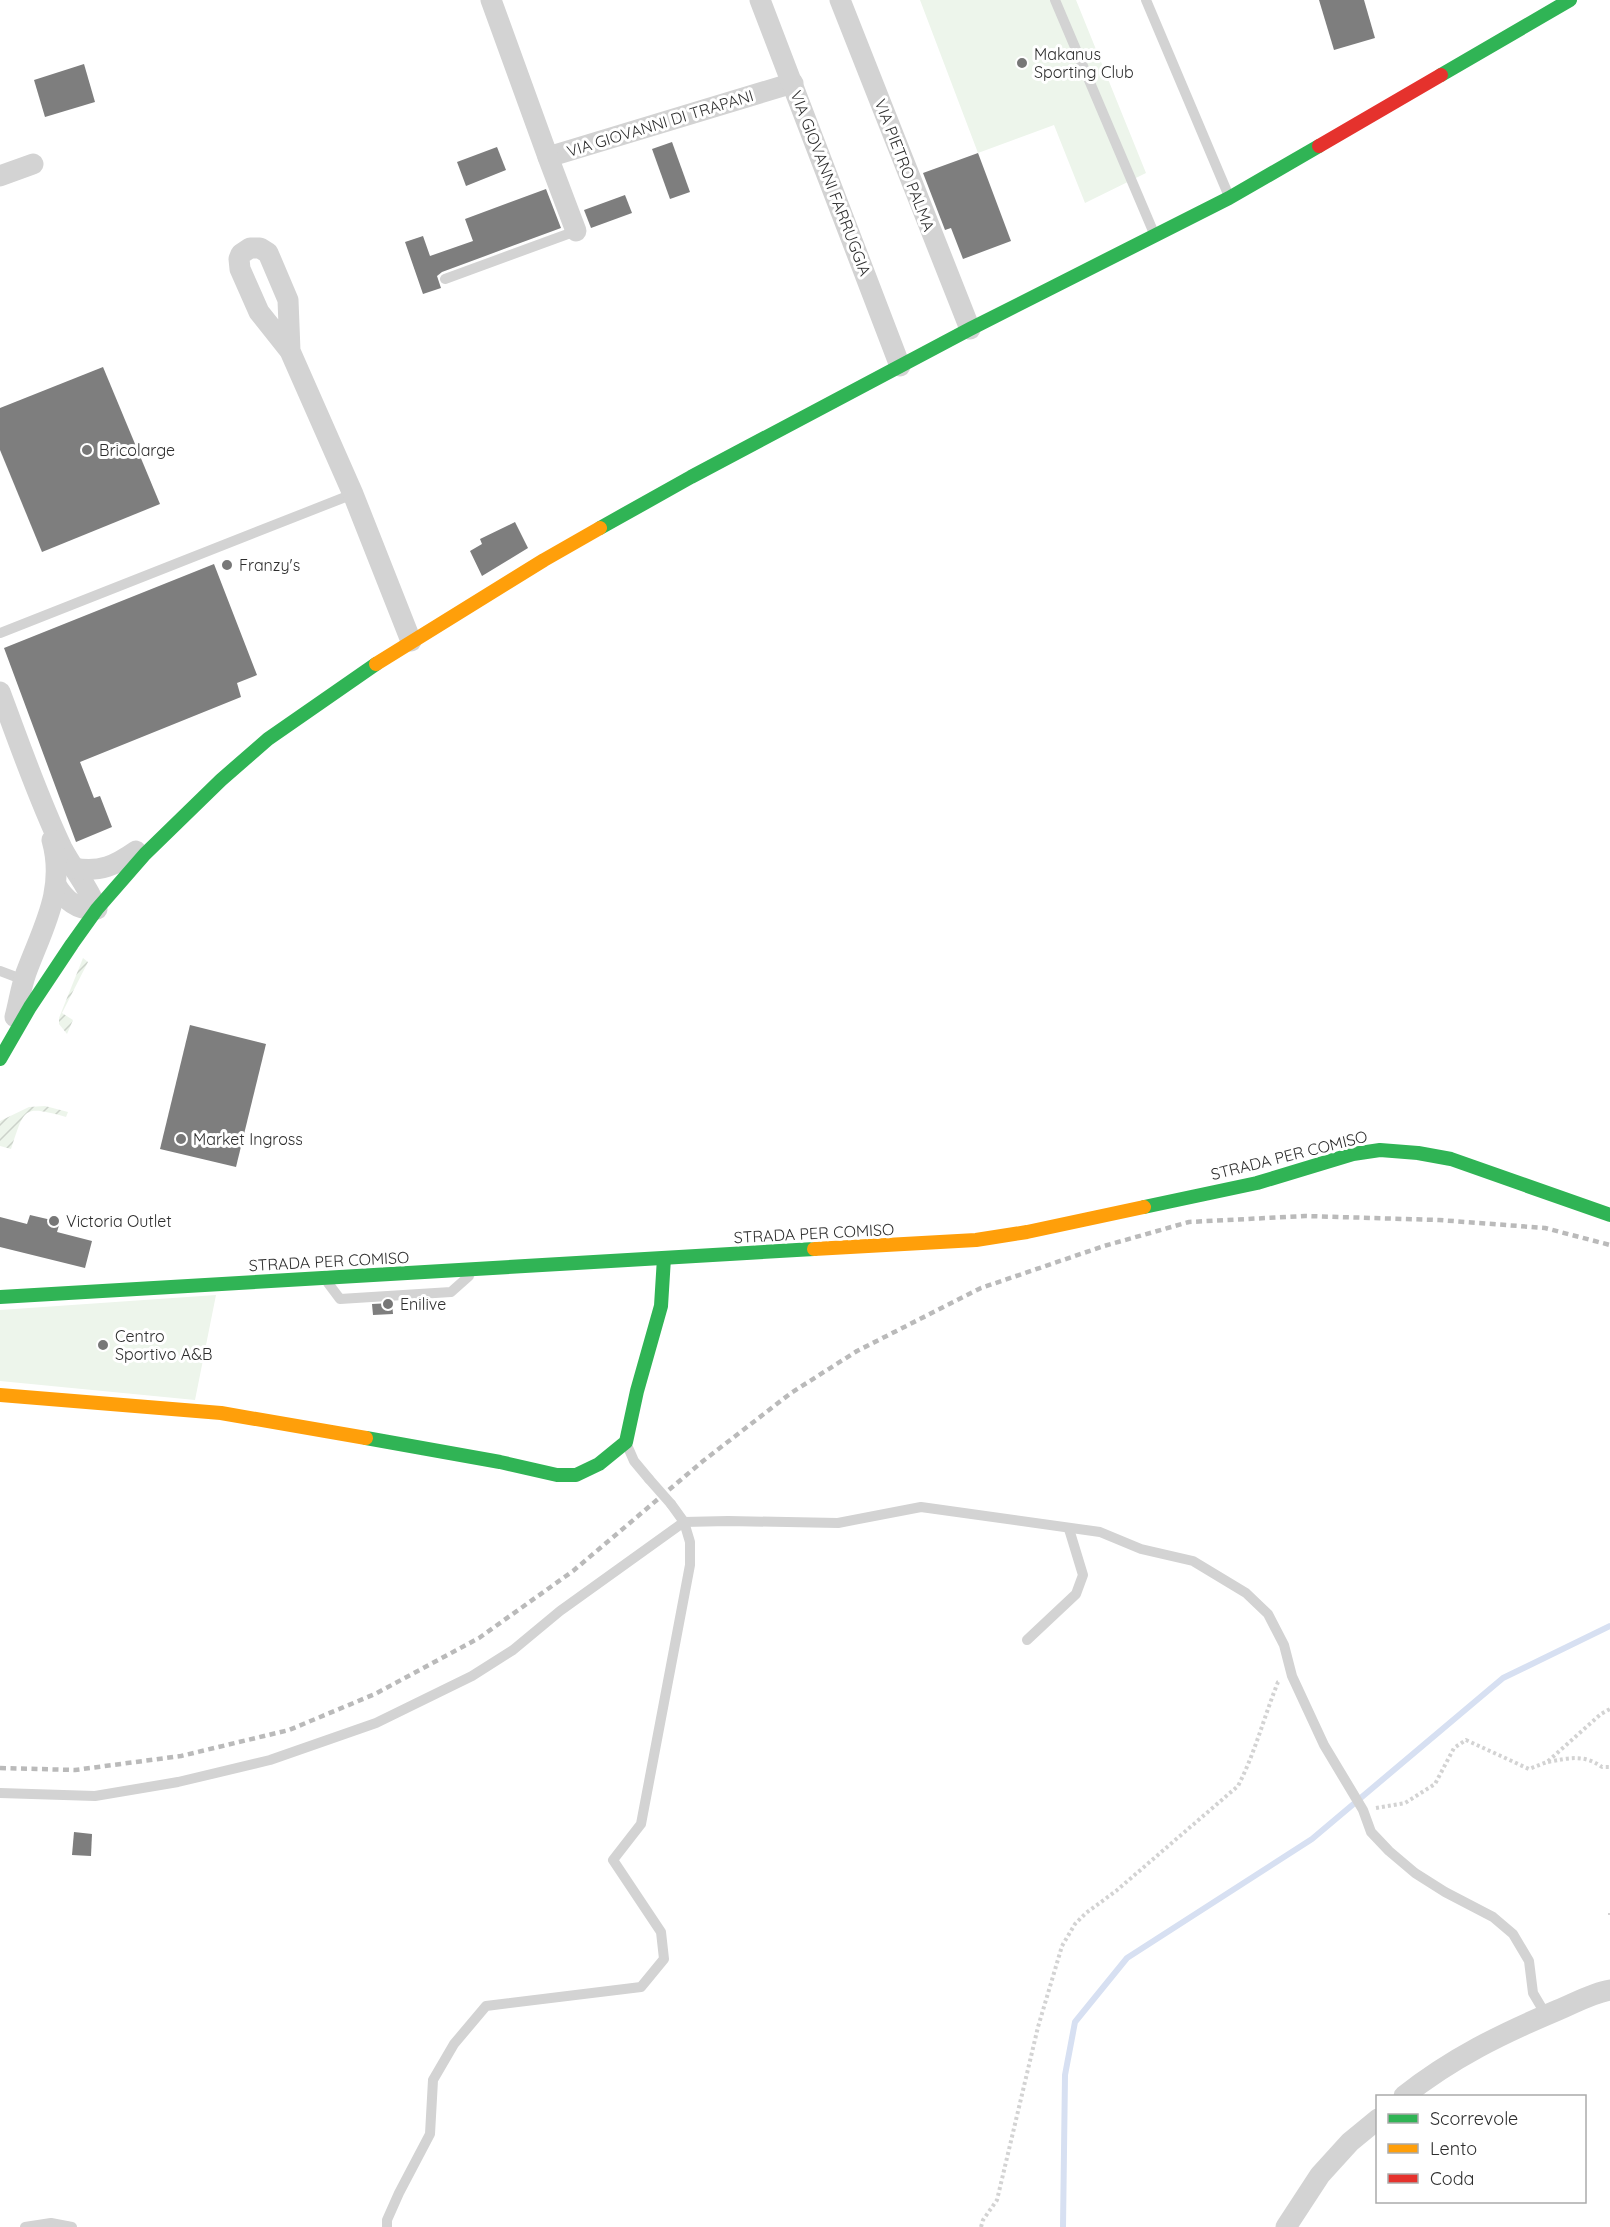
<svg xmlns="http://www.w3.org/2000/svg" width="1610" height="2227" viewBox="0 0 1610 2227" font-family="Quicksand,sans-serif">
<defs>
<pattern id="garden-furrows" width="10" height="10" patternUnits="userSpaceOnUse" patternTransform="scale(1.5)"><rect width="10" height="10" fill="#edf5eb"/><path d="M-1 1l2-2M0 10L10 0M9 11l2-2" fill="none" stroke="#ccd2ca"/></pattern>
</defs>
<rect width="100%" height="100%" fill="#fff"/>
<g fill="url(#garden-furrows)">
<path d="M83 958 88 962 62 1013 73 1020 67 1034 59 1024V1018Z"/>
<path d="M45 1106 68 1112 66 1117C22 1105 25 1108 11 1149L0 1146V1121L29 1107Z"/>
</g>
<g fill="#edf5eb">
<path d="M920 0H1076L1146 173 1085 203 1054 125 978 153Z"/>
<path d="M216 1295 195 1400 0 1381V1310Z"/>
</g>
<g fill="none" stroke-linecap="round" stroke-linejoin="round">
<path stroke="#d7e0f2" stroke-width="6" d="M1063 2227 1065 2075 1075 2022 1127 1958 1312 1839 1503 1678 1610 1626"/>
</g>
<g fill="#7e7e7e">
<path d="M1319 0H1364L1375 38 1334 50Z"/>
<path d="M84 64 95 102 45 117 34 80Z"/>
<path d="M672 142 690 192 670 199 652 149Z"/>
<path d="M497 147 506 170 466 186 457 162Z"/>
<path d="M978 153 1011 241 963 259 951 228 945 230 923 173Z"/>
<path d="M546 189 561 228 442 272 437 276 441 288 423 294 405 242 423 236 430 256 473 241 465 219Z"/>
<path d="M625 195 632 213 591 228 584 210Z"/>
<path d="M103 367 160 504 42 552 0 450V408Z"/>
<path d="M515 522 528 548 482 576 470 551 482 544 480 539Z"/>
<path d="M214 564 257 675 237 683 241 697 80 762 94 798 100 796 112 827 76 842 4 648Z"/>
<path d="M190 1025 266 1044 236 1167 160 1149Z"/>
<path d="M30 1215 60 1222 57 1232 92 1241 85 1268 0 1247V1217L27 1224Z"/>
<path d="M392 1303 393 1314 373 1315 372 1304Z"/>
<path d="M74 1832 92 1834 91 1856 72 1855Z"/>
</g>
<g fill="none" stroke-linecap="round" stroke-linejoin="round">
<g stroke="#d3d3d3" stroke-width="4" stroke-dasharray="3 3" stroke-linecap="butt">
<path d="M1548 1762C1569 1758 1584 1754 1602 1767H1610"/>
<path d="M1376 1808 1405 1803 1435 1784 1454 1748 1466 1740 1529 1769 1547 1762 1601 1714 1610 1709"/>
<path d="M1610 1913V1915"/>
<path d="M981 2227 983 2220 997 2200 1038 2027 1062 1946 1075 1924 1086 1913 1116 1891 1238 1786C1255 1753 1264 1717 1278 1682L1280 1681"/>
</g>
<g stroke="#d3d3d3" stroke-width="10">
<path d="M1055 0 1153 231"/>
<path d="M1146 0 1228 194"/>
<path d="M445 279 576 231"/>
<path d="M0 633 353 494"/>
<path d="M0 971 24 980"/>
<path d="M328 1283 340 1299 451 1292 469 1276"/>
<path d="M627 1445 634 1461 649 1479"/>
<path d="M671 1504 684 1522 728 1521 838 1523 921 1507 1100 1532 1141 1549 1193 1561 1246 1593 1268 1614 1284 1645 1292 1676 1324 1745 1363 1810 1371 1832 1389 1851 1415 1873 1445 1892 1493 1917 1513 1934 1529 1961 1533 1993 1546 2015"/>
<path d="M1027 1640 1076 1594 1083 1575 1069 1529"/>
<path d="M0 1793 95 1796 178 1782 270 1760 376 1723 472 1676 513 1650 560 1611 684 1522 690 1542V1565L641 1824 613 1860 661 1932 664 1959 641 1987 486 2006 454 2044 433 2080 430 2134 399 2193 387 2220V2227"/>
<path d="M25 2227 51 2223 72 2227"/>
</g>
<g stroke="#d3d3d3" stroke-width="21">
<path d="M491 0 548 157 793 83"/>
<path d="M760 0 900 366"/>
<path d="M840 0 970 329"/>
<path d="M548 157 576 231"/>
<path d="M0 176 33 164"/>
<path d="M290 351 288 300 268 253 260 248H250L241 254 239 259 240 269 259 312 290 351 353 494 411 641"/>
<path d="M0 692C20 745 38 798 62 848 73 869 88 886 97 909 77 911 65 900 56 885"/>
<path d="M74 868C100 873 116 865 136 851"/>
<path d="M15 1017C19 1002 21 987 26 973 43 927 66 890 52 840"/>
<path d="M1404 2096C1452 2058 1501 2034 1558 2010 1575 2003 1592 1993 1610 1990"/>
<path d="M1286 2227 1320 2175 1350 2142 1378 2119"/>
</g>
<g stroke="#30b455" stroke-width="14">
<path d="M1441 75 1570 0"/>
<path d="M600 528 691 477 970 329 1229 198 1319 146"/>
<path d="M0 1059 30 1007 72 944 97 909 145 854 221 780 268 739 376 664"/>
<path d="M1144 1207 1257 1183 1353 1154 1380 1150 1418 1153 1451 1159 1610 1215"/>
<path d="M0 1297 814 1249"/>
<path d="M366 1438 500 1462 557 1475H576L599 1464 626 1442 637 1391 661 1306 664 1258"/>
</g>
<g stroke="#ff9f0a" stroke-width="14">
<path d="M376 664 544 560 600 528"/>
<path d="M814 1249 976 1240 1027 1232 1144 1207"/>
<path d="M0 1395 221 1413 366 1438"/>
</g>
<path stroke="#e5322d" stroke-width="14" d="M1319 146 1441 75"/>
<path stroke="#bababa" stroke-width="4.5" stroke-dasharray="6 4.5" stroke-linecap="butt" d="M0 1768 75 1770 181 1756 289 1730 375 1694 479 1638 573 1571 703 1461 791 1393 857 1351 981 1288 1104 1246 1189 1222 1305 1216 1439 1220 1545 1228 1610 1245"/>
<path stroke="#d3d3d3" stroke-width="10" d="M649 1479 671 1504"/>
</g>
<g fill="#777" stroke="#fff" stroke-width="2">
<circle cx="1022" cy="63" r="6"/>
<circle cx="87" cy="450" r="6"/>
<circle cx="227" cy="565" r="6"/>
<circle cx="181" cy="1139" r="6"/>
<circle cx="54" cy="1221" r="6"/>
<circle cx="388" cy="1304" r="6"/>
<circle cx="103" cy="1345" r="6"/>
</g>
<g text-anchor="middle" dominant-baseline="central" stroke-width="6" stroke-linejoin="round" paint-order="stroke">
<g font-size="16" fill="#2e2e2e" stroke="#fff" text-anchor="start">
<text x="1034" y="54">Makanus<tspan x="1034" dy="18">Sporting Club</tspan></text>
<text x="99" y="450">Bricolarge</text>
<text x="239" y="565">Franzy's</text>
<text x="193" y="1139">Market Ingross</text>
<text x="66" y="1221">Victoria Outlet</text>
<text x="400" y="1304">Enilive</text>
<text x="115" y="1336">Centro<tspan x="115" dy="18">Sportivo A&amp;B</tspan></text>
</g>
<g font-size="16" fill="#2e2e2e" stroke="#fff">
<text transform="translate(660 123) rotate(-17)">VIA GIOVANNI DI TRAPANI</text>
<text transform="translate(905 165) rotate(69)">VIA PIETRO PALMA</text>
<text transform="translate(831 183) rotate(69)">VIA GIOVANNI FARRUGGIA</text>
<text transform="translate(1289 1155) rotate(-14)">STRADA PER COMISO</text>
<text transform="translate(814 1233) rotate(-3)">STRADA PER COMISO</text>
<text transform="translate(329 1261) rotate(-3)">STRADA PER COMISO</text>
</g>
</g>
<rect x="1376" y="2095" width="210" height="108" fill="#ffffff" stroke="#ababab" stroke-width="1.5"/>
<rect x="1388" y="2114" width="30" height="9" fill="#30b455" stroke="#ababab" stroke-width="1.5"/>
<text x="1430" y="2125" font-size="18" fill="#2e2e2e">Scorrevole</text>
<rect x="1388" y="2144" width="30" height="9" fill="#ff9f0a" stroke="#ababab" stroke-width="1.5"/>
<text x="1430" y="2155" font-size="18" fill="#2e2e2e">Lento</text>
<rect x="1388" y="2174" width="30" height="9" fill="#e5322d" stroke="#ababab" stroke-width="1.5"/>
<text x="1430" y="2185" font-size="18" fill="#2e2e2e">Coda</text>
</svg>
